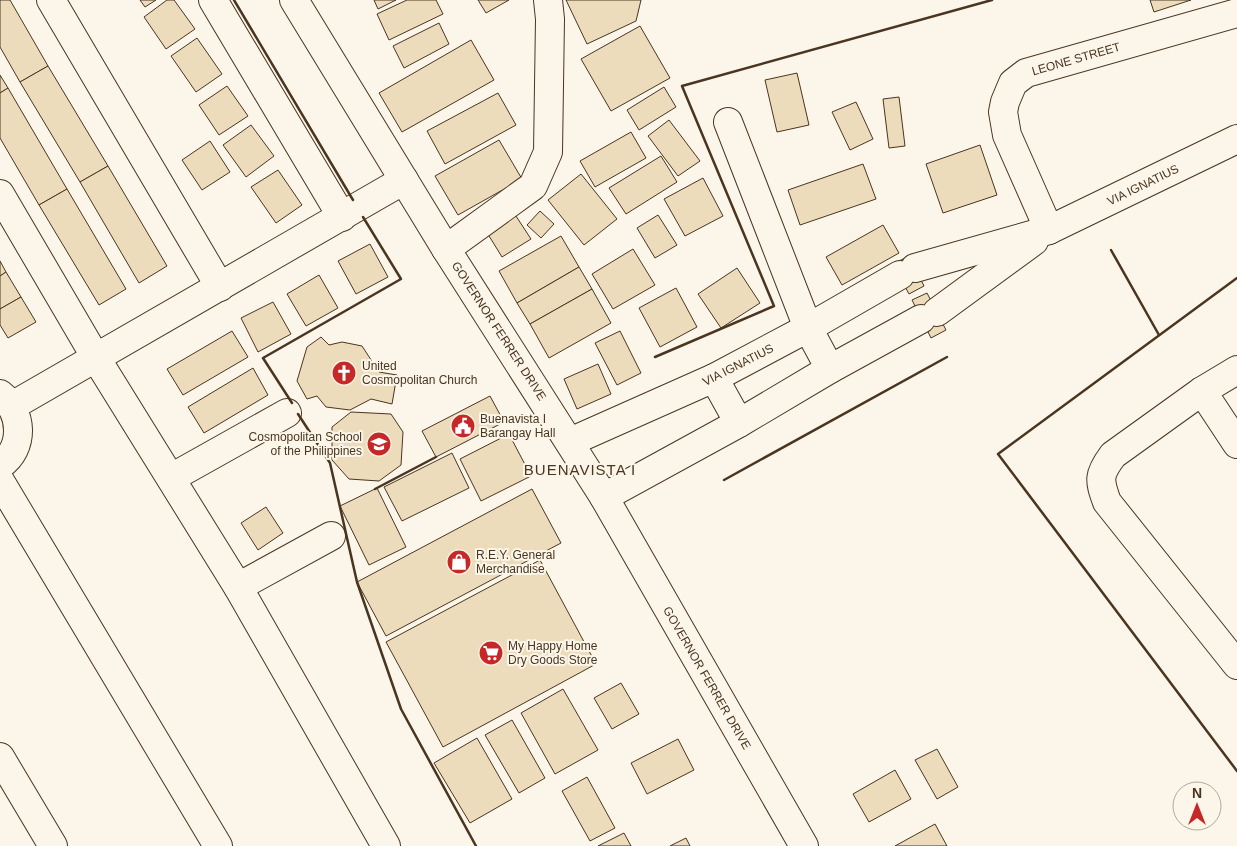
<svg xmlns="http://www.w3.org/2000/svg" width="1237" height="846" viewBox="0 0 1237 846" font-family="Arial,sans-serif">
<rect width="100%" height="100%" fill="#fbf6e9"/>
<g fill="#ecdcbc" stroke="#4a3520">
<path d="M0 0H10L48 66 20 82 0 47Z"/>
<path d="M140 0H156L145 7Z"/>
<path d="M167 0H174L195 29 166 49 144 17Z"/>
<path d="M374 0H396L378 9Z"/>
<path d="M407 0H436L443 14 389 40 377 14Z"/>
<path d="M478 0H509L486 13Z"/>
<path d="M566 0H641L636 21 587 44Z"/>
<path d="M1150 0H1191L1154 12Z"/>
<path d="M439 23 449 44 404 68 393 46Z"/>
<path d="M640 26 670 78 611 111 581 59Z"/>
<path d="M197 38 222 74 196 92 171 56Z"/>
<path d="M471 40 494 80 402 132 379 93Z"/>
<path d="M48 66 108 166 80 182 20 82Z"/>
<path d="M797 73 809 125 777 132 765 80Z"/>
<path d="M0 75 8 88 0 93Z"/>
<path d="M227 86 248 116 219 135 199 105Z"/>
<path d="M664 87 676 107 639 130 627 110Z"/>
<path d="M8 88 67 189 39 205 0 138V93Z"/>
<path d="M498 93 516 125 445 164 427 131Z"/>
<path d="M899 97 905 146 889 148 883 99Z"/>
<path d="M856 102 873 139 850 150 832 112Z"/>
<path d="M669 120 700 161 678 176 648 136Z"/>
<path d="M251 125 274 156 246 177 223 145Z"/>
<path d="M631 132 646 158 595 187 580 161Z"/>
<path d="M499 140 522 179 458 215 435 176Z"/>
<path d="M210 141 230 172 202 190 182 160Z"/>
<path d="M980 145 997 195 943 213 926 164Z"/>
<path d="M661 156 677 182 626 214 609 188Z"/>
<path d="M863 164 876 199 800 225 788 190Z"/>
<path d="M108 166 167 266 139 283 80 182Z"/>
<path d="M278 170 302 205 276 223 251 187Z"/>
<path d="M581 174 617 219 584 245 548 200Z"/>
<path d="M703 178 723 216 685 236 664 199Z"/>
<path d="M67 189 126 289 99 305 39 205Z"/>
<path d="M540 211 554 224 541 238 527 225Z"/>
<path d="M514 213 531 239 502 257 486 231Z"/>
<path d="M658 215 677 245 655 258 637 228Z"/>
<path d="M883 225 899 253 842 285 826 257Z"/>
<path d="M561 236 579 267 517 303 499 271Z"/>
<path d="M370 244 388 277 356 294 338 261Z"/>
<path d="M633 249 655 285 613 309 592 274Z"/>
<path d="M909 256 924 286 909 294 893 264Z"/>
<path d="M0 261 6 272 0 276Z"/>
<path d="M579 267 592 289 530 324 517 303Z"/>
<path d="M737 268 760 303 721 328 698 294Z"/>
<path d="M6 272 21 297 0 309V276Z"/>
<path d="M319 275 338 308 306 326 287 294Z"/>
<path d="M676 288 697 327 660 347 639 308Z"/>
<path d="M592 289 611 323 549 358 530 324Z"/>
<path d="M927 293 946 330 931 338 912 300Z"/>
<path d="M21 297 36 322 8 338 0 325V309Z"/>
<path d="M273 302 291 334 258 352 241 318Z"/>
<path d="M232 331 248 357 183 395 167 369Z"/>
<path d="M620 331 641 373 617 385 595 343Z"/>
<path d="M321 337 329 345 342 342 362 346 379 372 397 375 392 404 371 399 350 410 326 407 317 396 307 399 297 381 307 347Z"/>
<path d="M598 364 611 394 577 409 564 379Z"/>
<path d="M253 368 268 395 204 433 188 407Z"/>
<path d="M490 396 504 422 436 457 422 431Z"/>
<path d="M351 412 391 414 403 432 401 465 379 481 349 479 332 460V427Z"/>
<path d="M509 434 531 476 481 501 460 459Z"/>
<path d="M452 453 469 488 402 521 384 487Z"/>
<path d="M377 488 406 547 369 565 340 506Z"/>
<path d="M532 489 561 543 386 636 357 582Z"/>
<path d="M266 507 283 533 258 550 241 523Z"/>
<path d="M540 560 596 664 443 747 386 642Z"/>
<path d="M621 683 639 714 612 729 594 698Z"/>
<path d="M563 689 598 750 555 774 521 713Z"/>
<path d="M512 720 545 778 519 793 485 735Z"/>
<path d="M477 738 512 799 470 823 434 763Z"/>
<path d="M678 739 694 770 647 794 631 763Z"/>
<path d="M937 749 958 787 937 799 915 760Z"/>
<path d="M895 770 911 799 869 822 853 794Z"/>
<path d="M587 777 615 828 590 841 562 791Z"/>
<path d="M935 824 947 846H895Z"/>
<path d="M624 833 631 846H598Z"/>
<path d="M686 838 690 846H670Z"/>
</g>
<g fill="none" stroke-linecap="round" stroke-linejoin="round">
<defs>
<g id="street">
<path d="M51 0 220 287"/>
<path d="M213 0 342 217"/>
<path d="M728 122 808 328 830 369"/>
<path d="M0 194 96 358 238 587 386 846"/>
<path d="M1049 230 1007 135 1003 112 1005 102 1013 83 1026 73 1237 13"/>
<path d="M446 249 533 186 548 152 550 19 548 0"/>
<path d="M915 268 1049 230 1237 139"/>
<path d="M937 312 1034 241"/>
<path d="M1237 370 1202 391 1113 455C1098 475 1099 480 1107 502L1237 665"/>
<path d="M714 378 739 423"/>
<path d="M1202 391 1237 444"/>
<path d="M0 394C23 412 25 448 0 465"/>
<path d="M12 406 404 180"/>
<path d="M570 442 714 378 808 328 900 275"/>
<path d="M171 478 287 413"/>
<path d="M0 481 218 846"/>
<path d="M604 497 739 423 830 369 921 319"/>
<path d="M238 587 331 536"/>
<path d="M0 757 53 846"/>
</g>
<path id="secondary" d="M294 0 446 249 604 497 804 846"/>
</defs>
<use href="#street" stroke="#4a3520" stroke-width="30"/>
<use href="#secondary" stroke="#4a3520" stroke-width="30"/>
<use href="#street" stroke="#fbf6e9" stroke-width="28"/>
<use href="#secondary" stroke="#fbf6e9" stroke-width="28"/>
<g stroke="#4a3520" stroke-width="2.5">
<path d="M234 0 353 200"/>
<path d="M1111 250 1159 335"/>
<path d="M1237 278 998 454 1237 771"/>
<path d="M655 357 774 306 682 86 992 0"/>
<path d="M292 403 263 358 401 279 363 217"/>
<path d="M298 414 330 463 357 582 401 709 476 846"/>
<path d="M724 480 947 357"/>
<path d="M375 489 436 457"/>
</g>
</g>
<defs>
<symbol id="church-disc" viewBox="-11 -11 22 22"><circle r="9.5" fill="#c62828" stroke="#fbf6e9"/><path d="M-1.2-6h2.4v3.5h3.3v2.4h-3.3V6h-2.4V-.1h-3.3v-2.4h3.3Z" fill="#fff"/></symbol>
<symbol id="civic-disc" viewBox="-11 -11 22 22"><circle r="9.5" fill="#c62828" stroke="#fbf6e9"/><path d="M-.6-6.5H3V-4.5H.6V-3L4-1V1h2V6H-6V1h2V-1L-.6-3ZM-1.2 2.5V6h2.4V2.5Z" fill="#fff"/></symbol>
<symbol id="school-disc" viewBox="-11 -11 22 22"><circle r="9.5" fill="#c62828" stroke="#fbf6e9"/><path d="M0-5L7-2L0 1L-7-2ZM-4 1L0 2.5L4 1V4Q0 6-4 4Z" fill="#fff"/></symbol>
<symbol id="shop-disc" viewBox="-11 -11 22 22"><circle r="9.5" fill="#c62828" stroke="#fbf6e9"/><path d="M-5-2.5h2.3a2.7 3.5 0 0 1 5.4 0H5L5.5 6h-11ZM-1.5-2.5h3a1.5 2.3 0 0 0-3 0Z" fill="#fff"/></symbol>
<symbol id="supermarket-disc" viewBox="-11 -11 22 22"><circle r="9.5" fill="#c62828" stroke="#fbf6e9"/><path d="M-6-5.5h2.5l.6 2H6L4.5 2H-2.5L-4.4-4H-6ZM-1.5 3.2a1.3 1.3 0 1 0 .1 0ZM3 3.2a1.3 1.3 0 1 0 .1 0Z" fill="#fff"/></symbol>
</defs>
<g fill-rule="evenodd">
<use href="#church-disc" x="330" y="359" width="28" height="28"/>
<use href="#civic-disc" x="449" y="412" width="28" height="28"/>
<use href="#school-disc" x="365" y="430" width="28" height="28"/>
<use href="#shop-disc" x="445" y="548" width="28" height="28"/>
<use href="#supermarket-disc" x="477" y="639" width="28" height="28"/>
</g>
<g text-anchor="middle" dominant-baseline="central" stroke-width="4" stroke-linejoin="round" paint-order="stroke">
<g font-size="12" fill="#4a3520" stroke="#fbf6e9">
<text transform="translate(1076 59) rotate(-16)">LEONE STREET</text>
<text transform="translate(1143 185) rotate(-26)">VIA IGNATIUS</text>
<text transform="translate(499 331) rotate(57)">GOVERNOR FERRER DRIVE</text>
<text transform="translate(738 365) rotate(-27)">VIA IGNATIUS</text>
<text transform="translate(707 678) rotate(60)">GOVERNOR FERRER DRIVE</text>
</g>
<g font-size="12" fill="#4a3520" stroke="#fbf6e9" text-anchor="start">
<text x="362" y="366">United<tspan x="362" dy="14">Cosmopolitan Church</tspan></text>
<text x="480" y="419">Buenavista I<tspan x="480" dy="14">Barangay Hall</tspan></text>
<text x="362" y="437" text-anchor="end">Cosmopolitan School<tspan x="362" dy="14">of the Philippines</tspan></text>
<text x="476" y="555">R.E.Y. General<tspan x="476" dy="14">Merchandise</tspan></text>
<text x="508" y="646">My Happy Home<tspan x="508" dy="14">Dry Goods Store</tspan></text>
</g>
<g font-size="15" letter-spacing="1" fill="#4a3520" stroke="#fbf6e9">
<text x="580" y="469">BUENAVISTA I</text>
</g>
</g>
<g transform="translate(1197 806)"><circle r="24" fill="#fbf6e9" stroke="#b4a999"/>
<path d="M0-4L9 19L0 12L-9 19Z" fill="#c62828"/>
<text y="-8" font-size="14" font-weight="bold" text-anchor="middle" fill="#4a3520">N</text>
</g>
</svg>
